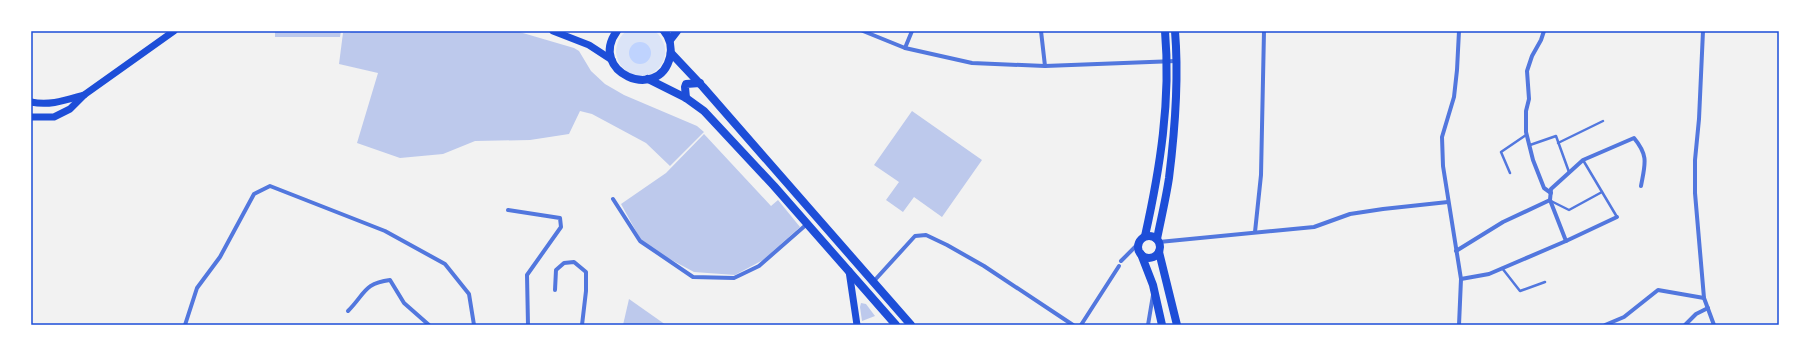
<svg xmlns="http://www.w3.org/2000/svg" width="1810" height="356" viewBox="0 0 1810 356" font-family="'PT Sans Narrow',sans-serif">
<rect width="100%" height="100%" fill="#f2f2f2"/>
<path fill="#dbe4f7" d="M627 31H655C683 56 647 92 624 69 619 64 617 59 616 52 616 44 620 35 627 31Z"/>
<circle fill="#bfd3fe" cx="640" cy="53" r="11"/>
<g fill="#bdc9ec">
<path d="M275 31H341L340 37H275Z"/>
<path d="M351 31H516L574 48 579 51 591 71 605 84 624 95 697 126 704 132 670 166 646 143 592 114 580 111 569 134 530 140 475 141 443 154 400 158 357 143 378 73 339 64 343 33H350Z"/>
<path d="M912 111 982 160 942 217 914 197 903 212 886 200 899 182 874 165Z"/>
<path d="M704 134 771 206 778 200 800 227 763 260 735 275 694 272 666 257 642 242 621 204 666 173Z"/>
<path d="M629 299 666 325H623Z"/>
<path d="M861 303 866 304 875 316 862 321 860 307Z"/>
</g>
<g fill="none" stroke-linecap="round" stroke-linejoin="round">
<g stroke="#5277de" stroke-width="2.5">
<path d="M1558 143 1603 121"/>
<path d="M1530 145 1556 136 1569 172"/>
<path d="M1583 160 1617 217"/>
<path d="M1510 173 1501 152 1526 135"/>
<path d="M1551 201 1569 210 1602 192"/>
<path d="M1502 268 1520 291 1545 282"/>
</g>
<g stroke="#5277de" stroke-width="4">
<path d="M863 31 905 48 972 63 1045 66 1176 61"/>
<path d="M1041 31 1045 66"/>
<path d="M1459 31 1457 70 1454 97 1442 137 1443 166 1461 279 1459 325"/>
<path d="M1544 31 1541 40 1532 56 1527 71 1529 99 1526 111V132L1533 160 1544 188 1551 193"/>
<path d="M1703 31 1699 119 1695 160V193L1704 298 1714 325"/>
<path d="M905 48 912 31"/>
<path d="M613 199 640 241 693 277 734 278 759 266 807 224"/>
<path d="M508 210 560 218 561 227 527 275 528 325"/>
<path d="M1255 232 1261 175 1264 31"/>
<path d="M1566 241 1617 217"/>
<path d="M1159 242 1314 227 1350 214 1383 209 1448 202"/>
<path d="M1456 251 1503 222 1550 200 1551 189 1583 160 1634 138C1649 156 1645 164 1641 186"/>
<path d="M1121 261 1139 243"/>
<path d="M1461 279 1489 274 1566 241 1550 200"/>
<path d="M874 281 915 236 926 235 947 245 984 266 1073 325"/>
<path d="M555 290 556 270 564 263 574 262 586 272V291L582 325"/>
<path d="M348 311C365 294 364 283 390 280L404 303 429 325"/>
<path d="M185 325 197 288 220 257 254 194 270 186 385 231 445 264 469 294 474 325"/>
<path d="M1081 325 1119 266"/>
<path d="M1148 325 1153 295"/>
<path d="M1605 325 1624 317 1658 290 1704 298"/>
<path d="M1685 325 1696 314 1708 308"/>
</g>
<g stroke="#1d4ed8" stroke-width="7">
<path d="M553 31 589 45 612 60"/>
<path d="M31 102C50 106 66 100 84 95"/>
<path d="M31 117H54L70 109 84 95 174 31"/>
<path d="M849 271 857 325"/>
</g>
<g stroke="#1d4ed8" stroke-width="8">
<path d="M617 31C587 72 659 103 670 57 672 48 670 38 664 31"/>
<path d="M670 40 677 31"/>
<path d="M671 53 703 87 911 325"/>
<path d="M648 79 686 98 704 111 774 186 896 325"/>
<path d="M686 98 685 87 686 84 700 83"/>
<path d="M1145 236C1160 169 1171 100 1165 31"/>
<circle cx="1149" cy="247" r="11"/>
<path d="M1157 239C1161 219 1166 198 1169 178 1175 130 1179 79 1175 31"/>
<path d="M1159 252 1177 325"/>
<path d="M1141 254 1153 285 1162 325"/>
</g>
</g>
<rect width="1810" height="356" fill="none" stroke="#ffffff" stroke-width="64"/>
<rect x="32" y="32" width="1746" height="292" fill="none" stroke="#1d4ed8" stroke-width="1.5"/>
</svg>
